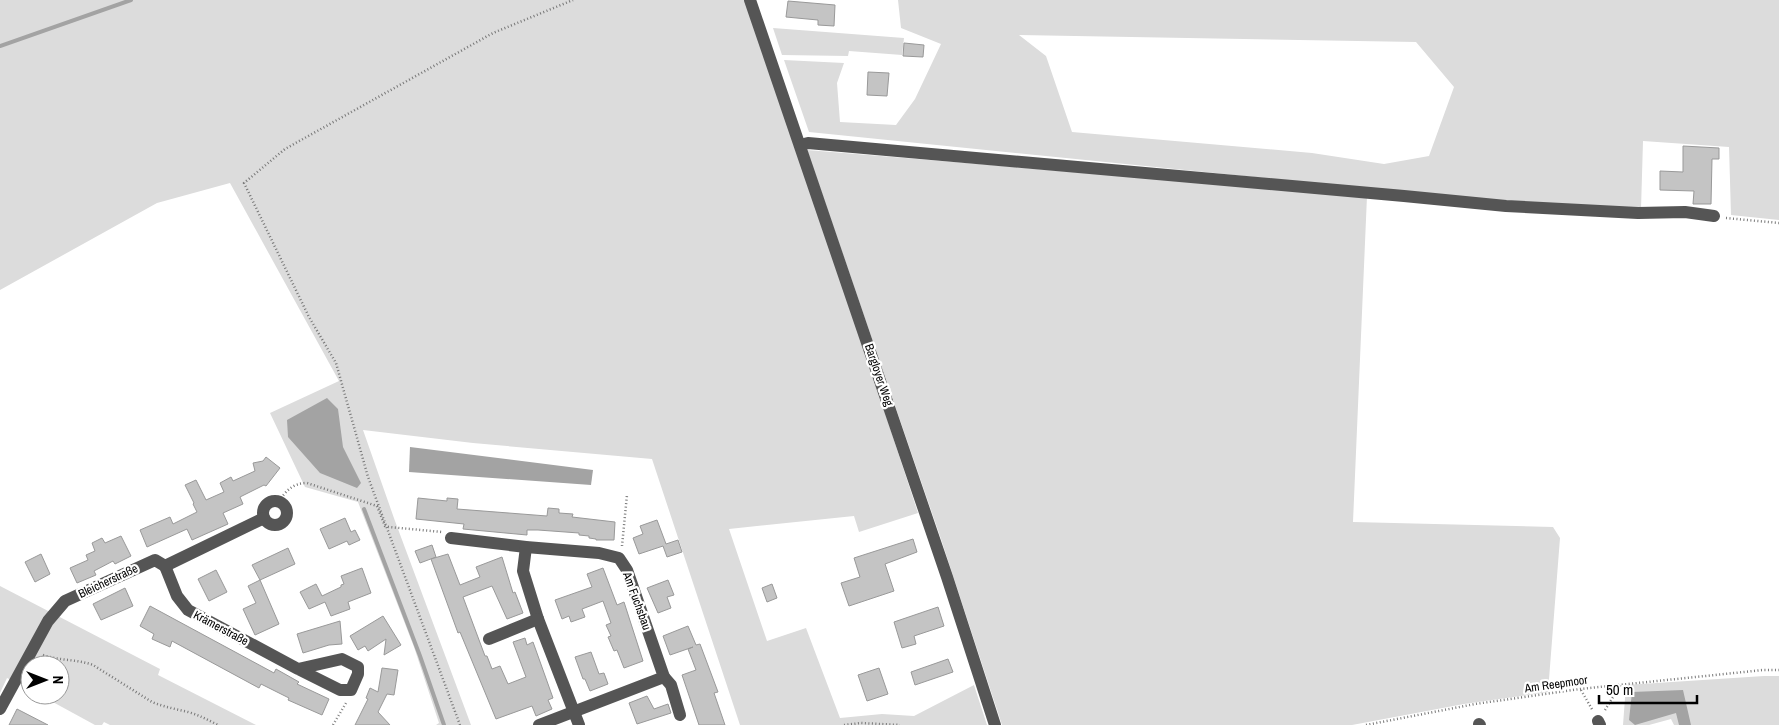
<svg xmlns="http://www.w3.org/2000/svg" width="1779" height="725" viewBox="0 0 1779 725" font-family="'Archivo Narrow',sans-serif">
<rect width="100%" height="100%" fill="#fff"/>
<g fill="#dcdcdc" fill-rule="evenodd">
<path d="M0 0H746L796 143 918 513 859 532 854 516 729 529 767 641 806 628 840 718 882 714 914 716 974 685 987 725H740L652 459 473 443 363 430 395 521 471 725H436L439 723 414 647 358 502 305 487 270 413 339 381 230 183 157 203 0 290Z"/>
<path d="M898 0H1779V220L1731 215 1729 147 1643 141 1641 209 1541 206 809 132 784 60 844 63 837 83 840 122 896 125 915 99 941 44 901 28ZM1019 35 1416 42 1454 87 1429 156 1384 164 1312 153 1072 132 1046 56Z"/>
<path d="M773 28 904 38 902 55 849 51 848 56 782 55Z"/>
<path d="M807 150 1367 196 1353 522 1553 527 1560 538 1548 692 1464 704 1352 725H1002L941 539Z"/>
<path d="M0 586 160 669 158 675 256 725H110L104 722 102 725H95L40 695H60V665H30V689L7 678 0 693Z"/>
<path d="M1764 676H1779V725H1674L1671 719 1649 725H1623L1626 685Z"/>
</g>
<g fill="#a3a3a3">
<path d="M327 398 338 409 343 447 361 483 357 488 320 473 288 437 287 420Z"/>
<path d="M410 447 593 470 591 485 409 472Z"/>
<path d="M1683 690 1691 725H1679L1676 713 1635 725 1629 720 1632 692Z"/>
</g>
<g fill="none" stroke-linecap="round" stroke-linejoin="round">
<g stroke="#a3a3a3" stroke-width="4">
<path d="M0 46 131 0"/>
<path d="M364 509 420 656 444 725"/>
</g>
</g>
<g fill="#c4c4c4" stroke="#999">
<path d="M788 1 835 5 834 26 818 25V20L786 17Z"/>
<path d="M904 43 924 45 923 57 903 56Z"/>
<path d="M868 72 889 73 887 96 867 95Z"/>
<path d="M1683 146 1719 148V159H1712L1711 204H1693L1694 191 1660 190V171L1683 172Z"/>
<path d="M266 457 280 468 266 486 264 485 240 497 243 504 223 513 228 524 192 540 187 529 147 547 140 530 170 517 173 524 197 512 193 504 194 503 185 485 196 480 206 500 224 492 220 483 231 477 233 481 255 471 253 463 263 461Z"/>
<path d="M418 498 447 501V498L458 499 457 509 547 516 548 508 559 509V513L573 514 572 517 615 522 614 540H596V539L589 538V536L579 535V533L538 530H527V535L463 529 464 524 416 519Z"/>
<path d="M345 518 351 532 355 530 360 540 349 545 347 541 329 549 320 529Z"/>
<path d="M657 520 666 544 678 540 682 552 667 557 663 546 639 554 633 538 643 534 640 526Z"/>
<path d="M121 536 131 556 115 564 113 561 94 571 96 575 77 583 70 568 88 560 86 555 95 551 92 543 102 538 105 543Z"/>
<path d="M913 539 917 552 885 564 894 591 849 606 841 583 860 577 854 558Z"/>
<path d="M432 545 436 557 420 563 415 551Z"/>
<path d="M288 548 295 564 260 580 252 565Z"/>
<path d="M41 554 50 574 35 582 25 562Z"/>
<path d="M448 554 460 585 480 577 476 567 502 557 513 593 515 592 523 613 507 619 492 586 463 597 485 656H487L492 669 500 666 508 684 526 677 513 642 525 638 527 645 533 642 553 698 548 700 552 709 536 716 532 706 496 719 460 632 458 633 431 559Z"/>
<path d="M362 568 371 593 348 602 350 609 331 616 325 602 309 609 300 592 316 584 322 596 341 587V585L344 584 341 576Z"/>
<path d="M603 568 617 605 624 602 643 661 624 668 617 650 614 651 608 637 611 636 606 625 611 623 603 601 582 609 585 617 571 622 569 616 562 619 555 600 592 587 587 574Z"/>
<path d="M216 570 227 592 209 601 198 579Z"/>
<path d="M260 580 279 624 255 635 243 609 256 603 248 586Z"/>
<path d="M668 580 674 595 667 597 671 608 658 613 647 588Z"/>
<path d="M772 584 777 598 767 602 762 588Z"/>
<path d="M125 588 133 606 101 620 93 604Z"/>
<path d="M150 606 274 673 276 669 299 682 297 684 329 699 322 715 288 700 289 698 261 684 259 688 172 641 170 647 152 639 154 634 140 626Z"/>
<path d="M938 607 944 626 914 636 916 644 902 648 894 622Z"/>
<path d="M383 616 401 645 384 655 386 639 368 651 365 646 358 650 350 636Z"/>
<path d="M340 621 342 644 329 645 303 653 297 634Z"/>
<path d="M688 626 696 645 700 644 718 692 714 693 725 725H699L682 675 696 670 688 649 693 647 670 655 663 636Z"/>
<path d="M591 652 599 674 604 673 608 684 590 691 585 679H583L575 657Z"/>
<path d="M948 659 953 672 915 685 911 672Z"/>
<path d="M382 668 398 670 394 695 387 694 378 712 390 725H355L368 699 366 698 370 688 378 692Z"/>
<path d="M879 668 888 694 867 701 858 675Z"/>
<path d="M647 696 654 709 668 704 671 713 637 724 629 703Z"/>
<path d="M17 709 48 725H9Z"/>
</g>
<g fill="none" stroke-linecap="round" stroke-linejoin="round">
<g stroke="#777" stroke-width="2.5" stroke-dasharray="1 2.5" stroke-linecap="butt">
<path d="M1726 218 1779 223"/>
<path d="M279 501C286 491 293 483 307 483L377 506 385 526 389 527 442 532"/>
<path d="M622 546 627 495"/>
<path d="M43 655C60 661 77 659 93 665L152 702C164 707 176 709 188 712 199 715 208 720 218 725"/>
<path d="M1581 690 1593 711"/>
<path d="M1605 710 1621 684"/>
<path d="M333 725 346 703"/>
<path d="M460 725 368 477 336 363 309 317 244 183 285 149 493 33 573 0"/>
<path d="M844 725 861 723 900 725"/>
<path d="M1366 725 1475 704 1580 689 1763 670H1779"/>
</g>
<g stroke="#555" stroke-width="12">
<path d="M750 0 947 577 995 725"/>
<path d="M800 145 808 143 1404 196 1506 206 1638 213 1685 212 1714 216"/>
<circle cx="275" cy="513" r="12"/>
<path d="M451 538 526 547 599 553 619 558 627 570 664 677 539 725"/>
<path d="M526 547 523 571 538 619 579 725"/>
<path d="M165 566 177 596 188 610 298 669 340 690H351L358 674V667L342 659 298 669"/>
<path d="M489 639 538 619"/>
<path d="M664 677 671 685 680 715"/>
<path d="M0 709 48 621 65 601 155 560 165 566 264 518"/>
<path d="M1598 721 1600 725"/>
<path d="M1479 724 1480 725"/>
</g>
</g>
<g text-anchor="middle" dominant-baseline="central" stroke-width="4.5" stroke-linejoin="round" paint-order="stroke">
<g font-size="12" fill="#000" stroke="#fff">
<text transform="translate(879 375) rotate(71)">Bargloyer Weg</text>
<text transform="translate(108 581) rotate(-25)">Bleicherstraße</text>
<text transform="translate(637 601) rotate(70)">Am Fuchsbau</text>
<text transform="translate(221 628) rotate(28)">Krämerstraße</text>
<text transform="translate(1556 684) rotate(-8)">Am Reepmoor</text>
</g>
</g>
<g transform="translate(45 680) rotate(90)"><circle r="24" fill="#ffffff" stroke="#999999"/>
<path d="M0-4L9 19L0 12L-9 19Z" fill="#000000"/>
<text y="-8" font-size="14" font-weight="bold" text-anchor="middle" fill="#000000">N</text>
</g>
<path d="M1599 695v8h98v-8" fill="none" stroke="#000000" stroke-width="2.5"/>
<text x="1606" y="695" font-size="15" fill="#000000" stroke="#ffffff" stroke-width="4" paint-order="stroke">50 m</text>
</svg>
